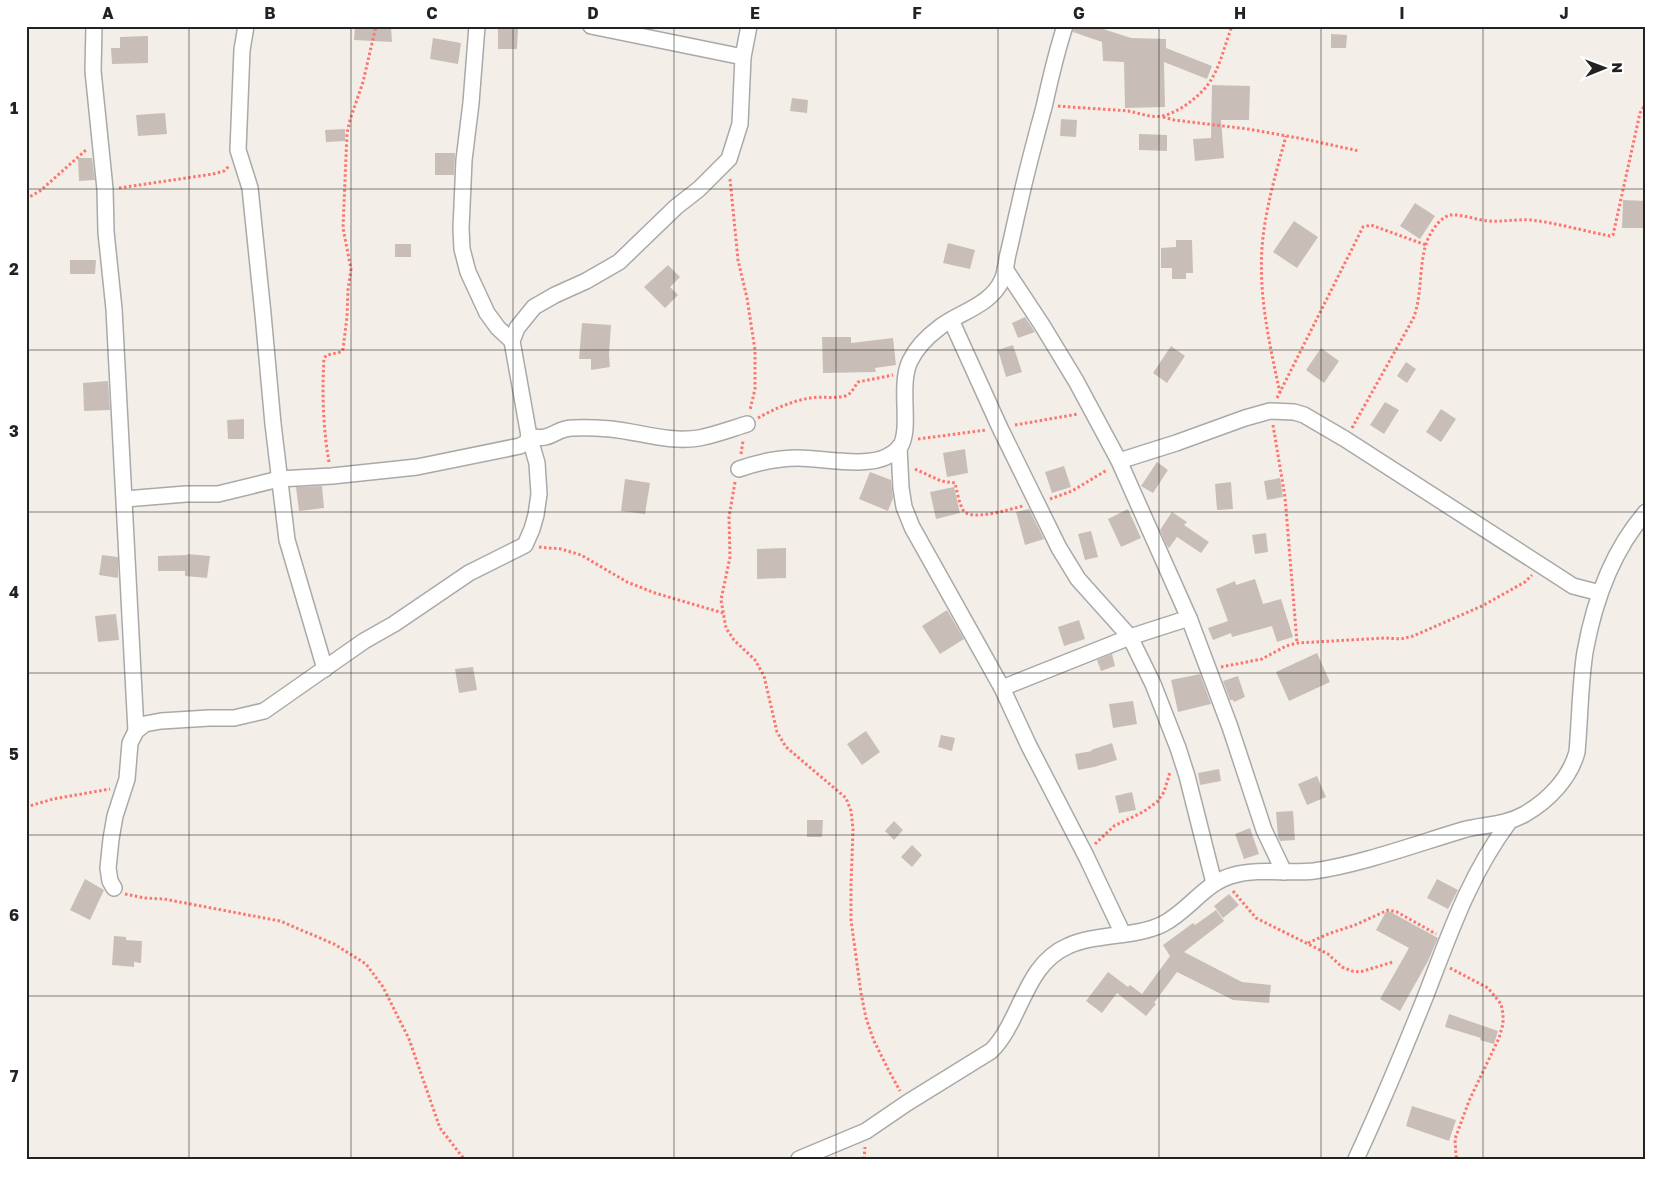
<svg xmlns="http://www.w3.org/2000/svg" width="1672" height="1185" viewBox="0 0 1672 1185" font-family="'Golos Text',sans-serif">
<rect width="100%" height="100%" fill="#f3efe8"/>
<g fill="#c8beb7">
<path d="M355 26H391L392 42 354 40Z"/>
<path d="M498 26 518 27 517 49H498Z"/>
<path d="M1074 26H1094L1131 38 1166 39V48L1212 66 1207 79 1164 62 1165 107 1125 108 1124 62 1103 61 1102 42 1073 32Z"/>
<path d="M1331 34 1347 35 1346 48H1331Z"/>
<path d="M148 36V63L112 64 111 48H120V37Z"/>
<path d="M433 38 461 43 458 64 430 59Z"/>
<path d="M1212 85 1250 86 1249 120H1221L1224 158 1195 161 1193 139 1211 138Z"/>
<path d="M792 98 808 100 807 113 790 111Z"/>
<path d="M165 113 167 134 138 136 136 115Z"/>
<path d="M1061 119 1077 120 1076 137 1060 136Z"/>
<path d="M345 129V141L326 142 325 130Z"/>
<path d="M1139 134 1167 135V151L1139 150Z"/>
<path d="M435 153H455L454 175H435Z"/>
<path d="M78 158H92L95 180 79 181Z"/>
<path d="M1623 200 1646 201V228H1622Z"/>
<path d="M1415 203 1435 216 1420 239 1400 226Z"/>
<path d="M1294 221 1318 237 1297 268 1273 252Z"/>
<path d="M1176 240H1192L1193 273H1186V279H1172V268H1161V248L1176 247Z"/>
<path d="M948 243 975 250 970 269 943 263Z"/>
<rect x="395" y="244" width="16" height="13"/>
<path d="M70 260H96L95 274H70Z"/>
<path d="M668 265 680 277 670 287 678 295 665 308 644 287Z"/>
<path d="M1025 317 1035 332 1018 338 1012 323Z"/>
<path d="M582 323 611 325 609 355 610 367 591 370V359H579Z"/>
<path d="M822 337H851V343L893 338 896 365 875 368 876 372 823 373Z"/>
<path d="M1013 345 1022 372 1006 377 998 350Z"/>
<path d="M1171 346 1185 356 1167 383 1153 373Z"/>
<path d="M1321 348 1339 361 1324 383 1306 370Z"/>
<path d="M1406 362 1416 369 1407 383 1397 376Z"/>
<path d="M108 381 110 410 84 411 83 383Z"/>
<path d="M1385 402 1399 410 1384 434 1370 425Z"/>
<path d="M1441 409 1456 419 1441 442 1426 432Z"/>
<path d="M244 419V439H228L227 420Z"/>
<path d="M965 449 968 473 947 477 943 453Z"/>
<path d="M1157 462 1168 470 1153 493 1141 486Z"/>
<path d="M1064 466 1071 487 1052 493 1045 472Z"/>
<path d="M870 472 891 480 893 498 888 511 859 499Z"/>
<path d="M1280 478 1283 497 1267 500 1264 481Z"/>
<path d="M625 479 650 483 645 514 621 511Z"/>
<path d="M1231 482 1233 509 1217 510 1215 484Z"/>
<path d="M322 486 324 508 299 511 296 487Z"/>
<path d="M954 487 960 513 936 519 930 492Z"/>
<path d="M1029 509 1044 539 1025 545 1016 512Z"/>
<path d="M1128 509 1141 538 1121 547 1108 519Z"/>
<path d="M1172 512 1187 522 1184 525 1209 542 1201 553 1177 537 1169 548 1167 546 1160 530Z"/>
<path d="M1091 531 1098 557 1085 560 1078 534Z"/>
<path d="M1266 533 1268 552 1255 554 1252 535Z"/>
<path d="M786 548V578L757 579V549Z"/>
<path d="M187 554 210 556 207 578 185 576V571H158V556L187 555Z"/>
<path d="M102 555 118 557V578L99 575Z"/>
<path d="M1255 579 1263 604 1281 599 1293 637 1277 642 1272 626 1232 637 1231 633 1213 640 1208 628 1228 621 1216 589 1235 581 1236 585Z"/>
<path d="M947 610 964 639 940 654 922 626Z"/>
<path d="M116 614 119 640 98 642 95 616Z"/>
<path d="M1079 620 1085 639 1064 646 1058 627Z"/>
<path d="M1317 653 1330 682 1289 701 1276 672Z"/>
<path d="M1112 654 1115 666 1101 671 1097 660Z"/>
<path d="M473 667 477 690 459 693 455 669Z"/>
<path d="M1200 674 1211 704 1178 712 1171 680Z"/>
<path d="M1238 676 1245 697 1234 702 1233 700H1230L1223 681Z"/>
<path d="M1133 701 1137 724 1113 728 1109 704Z"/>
<path d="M866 731 880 752 862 765 847 744Z"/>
<path d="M941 735 955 738 952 751 938 747Z"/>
<path d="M1112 743 1117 760 1094 767 1078 770 1075 754 1092 751 1091 750Z"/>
<path d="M1219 769 1221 781 1200 785 1198 773Z"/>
<path d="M1317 776 1326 797 1307 805 1298 784Z"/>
<path d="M1132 792 1136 810 1119 813 1115 796Z"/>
<path d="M1293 811 1295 840 1280 841 1278 837 1276 812Z"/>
<path d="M807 820H823L822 837H807Z"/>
<path d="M894 821 903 830 894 840 885 831Z"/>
<path d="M1250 828 1259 854 1244 859 1235 834Z"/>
<path d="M912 845 922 855 912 867 901 857Z"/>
<path d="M85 879 104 890 90 920 70 910Z"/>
<path d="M1437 879 1458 890 1448 909 1427 898Z"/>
<path d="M1229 894 1239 905 1223 918 1214 906Z"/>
<path d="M1216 910 1224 921 1184 952 1242 982 1271 985 1269 1003 1233 1000 1177 972 1154 1003 1156 1004 1146 1016 1117 993 1102 1013 1086 1001 1108 972 1128 987 1130 985 1142 994 1170 956 1163 945 1193 923 1195 925Z"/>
<path d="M1387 910 1438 938 1428 961 1400 1011 1380 999 1409 948 1376 930Z"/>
<path d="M114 936 126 937V940L142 941 141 963 134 962V967L112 965Z"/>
<path d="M1449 1014 1498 1031 1494 1044 1480 1040 1481 1038 1445 1027Z"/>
<path d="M1412 1106 1456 1120 1449 1141 1406 1126Z"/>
</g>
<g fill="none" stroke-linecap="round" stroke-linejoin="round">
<defs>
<g id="minor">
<path d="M94 26 93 71 105 189 106 232 114 309 136 731"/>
<path d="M246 26 242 50 238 150 250 188 263 314 273 424 287 540 325 669"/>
<path d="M477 26 471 103 464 160 461 228 462 249 468 272 487 313 498 328 512 341"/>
<path d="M591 26 743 57"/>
<path d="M1005 269 1042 325 1076 381 1119 461 1189 618 1230 727 1264 830 1284 872"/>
<path d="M951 320 1000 428 1059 548 1078 579 1130 637 1153 684 1178 748 1187 776 1214 883"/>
<path d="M529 436C553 442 554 428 573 428 585 427 599 428 611 429 640 432 670 443 699 438 715 435 731 429 747 424"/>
<path d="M899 447 901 488 904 507 912 527 1002 688 1029 746 1086 856 1123 934"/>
<path d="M1119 461 1176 443 1245 418 1270 411 1294 412 1304 415 1345 439 1573 586 1600 593"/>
<path d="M739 469C759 462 777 458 798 458 822 458 867 468 888 456 892 454 897 450 900 447 912 428 898 386 910 361 916 348 928 336 940 327 960 312 991 305 1002 280 1006 272 1006 262 1008 254 1012 238 1015 222 1019 206 1026 173 1035 140 1044 107 1050 80 1056 53 1065 26"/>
<path d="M125 499 186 494H218L279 479 332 476 417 467 520 446 527 442 529 436"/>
<path d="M1002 688 1130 637 1189 618"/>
<path d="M114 888 110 881 108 868 111 839 115 816 127 779 130 743 136 731 145 724 161 721 209 718H234L264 711 364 641 394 624 469 573 525 545 532 529 536 515 539 494 538 479 537 463 529 436 512 341 517 328 534 307 555 295 586 281 619 262 676 207 699 189 729 159 740 124 743 57 749 26"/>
<path d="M799 1159 866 1131 907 1103 991 1051C1022 1020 1024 965 1068 946 1096 933 1135 938 1163 924 1190 910 1205 882 1234 875 1260 868 1288 874 1314 871 1362 864 1416 844 1463 830 1486 824 1503 826 1525 814 1549 800 1570 778 1577 752 1580 719 1580 684 1585 652 1594 602 1612 551 1646 512"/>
<path d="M1356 1159C1381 1105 1404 1050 1426 995 1450 933 1469 876 1509 822"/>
</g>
</defs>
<use href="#minor" stroke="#a9a9a9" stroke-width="18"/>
<g stroke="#ff746d" stroke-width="3" stroke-dasharray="2.5 2.5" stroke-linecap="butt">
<path d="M1058 106C1081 108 1105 109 1128 111 1139 113 1151 118 1162 116 1179 113 1203 94 1211 80 1221 64 1225 44 1232 26"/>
<path d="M1163 117 1174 120 1248 129 1304 139 1359 151"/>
<path d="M730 179 738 260 747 298 755 350V389L750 410"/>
<path d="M119 188 213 174 224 171 229 166"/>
<path d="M26 199 40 191 86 150"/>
<path d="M1280 393C1269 342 1257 290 1263 237 1267 203 1277 169 1286 136"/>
<path d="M1277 398 1363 227 1371 225 1426 245"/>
<path d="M758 418C774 409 792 401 810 398 821 396 834 399 845 396 852 394 854 387 858 382L893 375"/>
<path d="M1015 425 1078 414"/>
<path d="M1273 425 1285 497 1297 643"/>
<path d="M1352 428 1413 319C1424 293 1417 256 1431 233 1435 226 1442 217 1450 215 1463 214 1476 220 1489 221 1503 222 1516 219 1531 220 1557 223 1584 231 1610 236L1613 235 1640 113 1646 103"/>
<path d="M918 439 986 430"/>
<path d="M741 454 743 441"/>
<path d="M329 462C323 428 322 393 324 358L327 355 341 352 343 349 347 317 348 290 351 269 343 228 347 133 350 120 363 82 376 26"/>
<path d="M915 469 941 481 955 483C957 491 959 503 963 510 970 522 1010 509 1023 506"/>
<path d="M735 482 729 517 730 557 721 600 726 628 734 640 755 660 764 676 777 732 786 747 846 798 851 811 853 829 851 885V920L861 993 866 1018 874 1041 888 1069 900 1091"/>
<path d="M1050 499 1072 491 1107 470"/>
<path d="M539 547 561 549 581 555 627 582 655 593 723 613"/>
<path d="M1221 667 1262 659 1286 646 1297 643 1385 638 1401 639 1413 636 1482 606 1525 582 1532 575"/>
<path d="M26 807 53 799 110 789"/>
<path d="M1095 844 1114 826 1143 812 1157 802 1164 792 1170 772"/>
<path d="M1233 891 1256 918 1328 954 1342 967 1352 971 1360 972 1393 962"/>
<path d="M125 894 145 898 164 899 280 921 334 944 366 964 383 987 409 1039 440 1128 464 1159"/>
<path d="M1308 943 1328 934 1355 925 1388 910 1397 912 1436 934"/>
<path d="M1450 968 1488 988 1501 1004 1503 1014V1024L1499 1038 1469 1101 1455 1139 1456 1156 1458 1159"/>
<path d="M864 1159 865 1147"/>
</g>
<use href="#minor" stroke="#fff" stroke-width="15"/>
</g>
<path fill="none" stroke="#222" stroke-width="1" stroke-opacity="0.55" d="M189 26V1159M351 26V1159M513 26V1159M674 26V1159M836 26V1159M998 26V1159M1159 26V1159M1321 26V1159M1483 26V1159M26 189H1646M26 350H1646M26 512H1646M26 673H1646M26 835H1646M26 996H1646"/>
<rect width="1672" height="1185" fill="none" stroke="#ffffff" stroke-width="55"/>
<g transform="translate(1604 68) rotate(89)" stroke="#ffffff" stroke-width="4" paint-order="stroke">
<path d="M0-4L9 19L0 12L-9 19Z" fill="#222222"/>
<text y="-8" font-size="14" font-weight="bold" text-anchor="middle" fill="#222222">N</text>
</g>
<rect x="28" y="28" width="1616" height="1130" fill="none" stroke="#222" stroke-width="2"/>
<g font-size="16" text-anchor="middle" font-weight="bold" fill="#222">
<text x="108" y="19">A</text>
<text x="270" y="19">B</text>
<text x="432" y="19">C</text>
<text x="593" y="19">D</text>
<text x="755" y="19">E</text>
<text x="917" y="19">F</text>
<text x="1079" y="19">G</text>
<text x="1240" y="19">H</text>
<text x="1402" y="19">I</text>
<text x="1564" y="19">J</text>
<text x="14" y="114">1</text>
<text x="14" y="275">2</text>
<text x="14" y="437">3</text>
<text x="14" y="598">4</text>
<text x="14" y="760">5</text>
<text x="14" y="921">6</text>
<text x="14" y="1082">7</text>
</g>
</svg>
